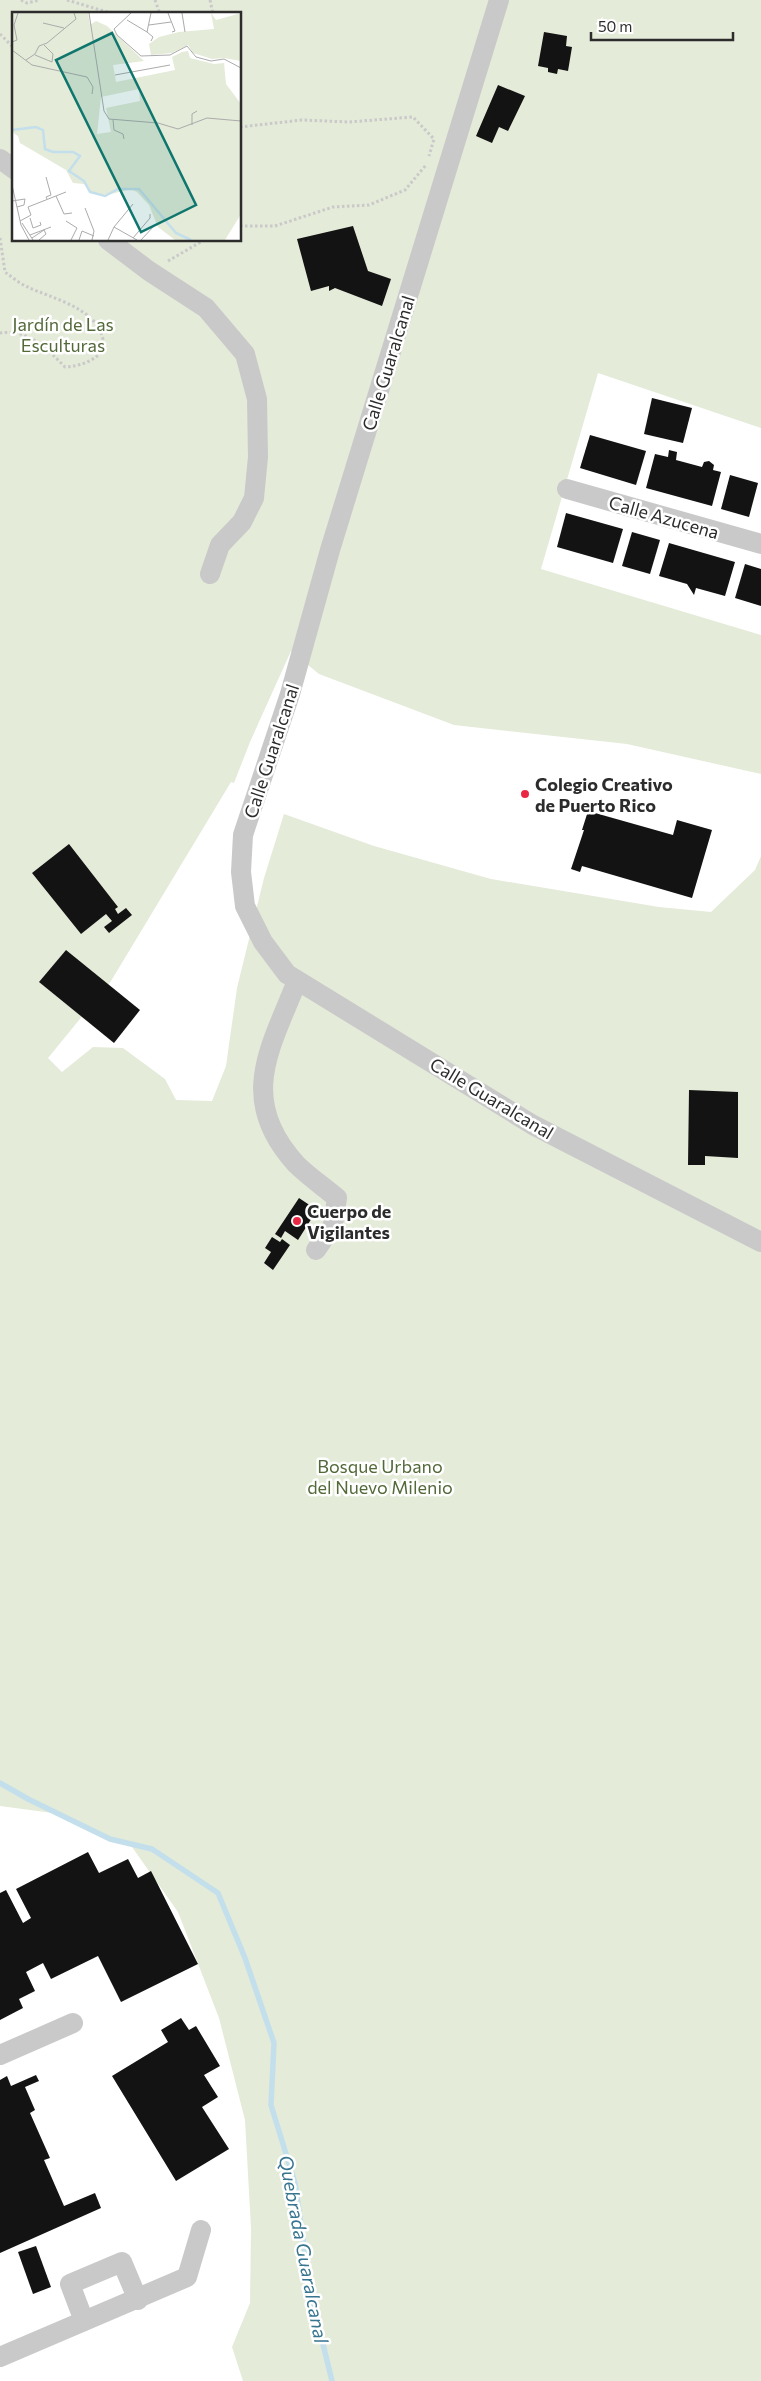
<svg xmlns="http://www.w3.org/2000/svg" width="761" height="2381" viewBox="0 0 761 2381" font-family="Commissioner,sans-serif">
<rect width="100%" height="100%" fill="#fff"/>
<path fill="#e4ebd9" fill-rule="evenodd" d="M0 0H761V428L598 373 541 569 761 635V774L627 744 454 725 319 674 291 651 250 742 234 783 231 782 111 981 48 1058 62 1072 93 1047 123 1048 165 1079 176 1100 212 1101 226 1066 237 988 264 878 284 814 374 846 491 879 659 907 711 912 755 870 761 856V2381H243L232 2347 250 2303 251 2228 245 2120 219 2018 178 1912 132 1847 53 1813 0 1806ZM14 14H240V240H14Z"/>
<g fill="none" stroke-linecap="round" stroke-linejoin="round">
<path stroke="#c4dfec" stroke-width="5.5" d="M0 1783 28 1799 110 1839 152 1849 218 1893 245 1958 274 2043 271 2105 295 2183 311 2295 332 2381"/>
</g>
<g fill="#131313">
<path d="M544 32 567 36 566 46 572 47 568 71 558 69 557 74 548 72V68L538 66Z"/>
<path d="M498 85 525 96 508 131 499 127 492 143 476 136Z"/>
<path d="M353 226 368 271 391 279 382 306 335 288 329 291V286L311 291 297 239Z"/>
<path d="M652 398 692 408 683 443 644 434Z"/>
<path d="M590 435 646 451 636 485 580 468Z"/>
<path d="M669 450 677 452 676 460 702 467 704 462 709 461 714 465 713 470 721 472 712 506 646 488 655 454 668 457Z"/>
<path d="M730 475 758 483 749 517 721 509Z"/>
<path d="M566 513 623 529 613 563 557 547Z"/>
<path d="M632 532 660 540 650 574 622 566Z"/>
<path d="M669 543 735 562 725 596 696 588 694 595 687 584 659 576Z"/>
<path d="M745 564 761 569V606L735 598Z"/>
<path d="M588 811 673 835 677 820 712 830 692 898 582 866 580 872 571 869 584 830H582Z"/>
<path d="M69 844 118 907 115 909 118 914 126 908 132 915 109 933 104 927 112 921 106 914 81 934 32 873Z"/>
<path d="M66 950 140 1010 114 1043 39 982Z"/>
<path d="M689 1090 738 1092V1158L705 1156V1165H688Z"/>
<path d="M299 1198 317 1210 298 1240 285 1231 281 1238 275 1234Z"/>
<path d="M272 1237 280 1242 282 1239 290 1245 273 1270 264 1263 271 1252 265 1248Z"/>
<path d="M88 1852 99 1873 128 1859 138 1878 151 1871 198 1964 121 2002 98 1956 51 1979 43 1963 26 1972 35 1991 19 1999 23 2008 0 2020V1893L6 1890 23 1923 31 1918 16 1889Z"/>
<path d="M181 2018 189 2030 196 2026 220 2066 204 2075 218 2097 202 2107 229 2149 176 2181 112 2076 168 2042 161 2030Z"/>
<path d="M36 2075 39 2081 25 2087 35 2110 30 2113 50 2158 44 2160 64 2206 95 2193 101 2208 0 2253V2080L7 2076 11 2086Z"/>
<path d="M36 2246 51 2287 33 2294 18 2252Z"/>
</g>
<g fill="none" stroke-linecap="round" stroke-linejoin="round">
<g stroke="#c9c9c9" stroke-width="3" stroke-dasharray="2.5 2.5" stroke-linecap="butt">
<path d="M21 0 27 3 40 0"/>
<path d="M67 0 107 12 135 14"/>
<path d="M155 0 160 14"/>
<path d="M210 0 213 14"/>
<path d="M0 34 14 48"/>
<path d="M240 127 302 120 349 122 413 117 434 139 429 156"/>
<path d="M240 226H275L333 207 369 205 405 190 426 165"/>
<path d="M0 238 5 272C12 277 20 284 28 287 50 298 94 307 102 336 104 340 102 347 102 352 91 362 80 366 65 367 46 348 29 329 0 333"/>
<path d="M168 261 204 240"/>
</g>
<g stroke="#c9c9c9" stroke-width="20">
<path d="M499 0 330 550 290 694 243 835 241 872 245 906 263 942 287 974 533 1125 761 1242"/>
<path d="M0 159 14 169"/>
<path d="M108 240 149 271 206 308 245 354 257 399 258 457 254 498 242 522 220 545 210 574"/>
<path d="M567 489 761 544"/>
<path d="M297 981C270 1049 237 1099 296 1164 308 1176 324 1187 337 1198L333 1225 316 1250"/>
<path d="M0 2055 73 2023"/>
<path d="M84 2321 70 2284 122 2262 138 2300"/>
<path d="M0 2357 187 2277 201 2230"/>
</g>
</g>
<g fill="#ea2745" stroke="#fff" stroke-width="2">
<circle cx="525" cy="794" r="5"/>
<circle cx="297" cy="1221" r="5"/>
</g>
<g text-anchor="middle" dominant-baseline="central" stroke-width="5" stroke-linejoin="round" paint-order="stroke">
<g font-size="18" fill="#536939" stroke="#fff">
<text x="63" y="324">Jardín de Las<tspan x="63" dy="21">Esculturas</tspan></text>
<text x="380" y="1466">Bosque Urbano<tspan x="380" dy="21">del Nuevo Milenio</tspan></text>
</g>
<g font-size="18" fill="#2c2c2c" stroke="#fff">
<text transform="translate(388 363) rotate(-73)">Calle Guaralcanal</text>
<text transform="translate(664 517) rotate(16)">Calle Azucena</text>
<text transform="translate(271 751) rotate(-72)">Calle Guaralcanal</text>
<text transform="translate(492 1098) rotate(31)">Calle Guaralcanal</text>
</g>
<g font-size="18" font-weight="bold" fill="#2c2c2c" stroke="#fff" text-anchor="start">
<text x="535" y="784">Colegio Creativo<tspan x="535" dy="21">de Puerto Rico</tspan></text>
<text x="307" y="1211">Cuerpo de<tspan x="307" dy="21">Vigilantes</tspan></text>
</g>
<g font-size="19" font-style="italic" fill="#387590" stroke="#fff">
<text transform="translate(304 2249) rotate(79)">Quebrada Guaralcanal</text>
</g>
</g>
<g transform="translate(12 12)">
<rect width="229" height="229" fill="#fff"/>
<path d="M0 1H76L78 13 84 9 95 14 132 49 101 53 104 70 163 58 160 45 170 40 176 39 178 46 202 52 212 51 214 72 229 92V202L213 228H163L146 215 137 193 125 180 119 177 95 183 78 180 72 172 61 171 54 158 8 131 6 124 0 120ZM127 77 128 89 94 96 99 120 85 122 89 85ZM199 1 204 8 229 1V49L212 46 200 47 181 41 176 33 160 41 139 43 137 32 147 25 167 20 202 17Z" fill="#e4ebd9" fill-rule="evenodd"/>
<path fill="none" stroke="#c4dfec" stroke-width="2.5" d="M0 118 24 115 31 118 33 137 41 140H61L68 144 57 159 72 169 78 180 93 184 106 177H127L164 221 179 228"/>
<path fill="none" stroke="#ababab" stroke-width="1" d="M77 1 92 99 97 107 146 111 166 117 195 106 229 109M119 1 102 17 105 23 129 44 158 43 175 34 184 45 199 49 212 47 229 56M156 1 163 19 160 20M170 1 173 20M115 8 135 20 141 25 139 29M31 11 52 16M137 13 159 10M135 20 139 1M0 30 5 28 2 13 6 1M0 38 20 53 75 65 81 75 80 82M23 43 40 50 41 42 32 33M14 48 23 42 27 34 35 31 64 7 62 1M103 63 158 53M101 108 102 118 111 122 112 127M180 113V102L185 99M34 165 39 183 34 185 35 187M0 173 9 213 17 228M44 184 52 202 60 201M0 189 13 187 12 193 5 195M73 196 82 219 80 228M18 206 21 216 29 213 28 210M8 209 19 203 16 195 54 180M54 209 65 216 59 228M10 211 21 228M102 215 125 228M18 223 39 215M20 226 32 218 34 222 27 228M121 226 138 206V202M67 228 70 219 82 224M96 228 102 215 121 192M129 228 142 214"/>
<path fill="#0f766e" fill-opacity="0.15" stroke="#0f766e" stroke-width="2.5" d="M100 21 184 193 129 220 44 48Z"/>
<rect width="229" height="229" fill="none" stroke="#2c2c2c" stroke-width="2.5"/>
</g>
<path d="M591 32v8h142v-8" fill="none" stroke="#2c2c2c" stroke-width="2.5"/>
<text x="598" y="32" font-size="15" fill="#2c2c2c" stroke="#ffffff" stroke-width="4" paint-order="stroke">50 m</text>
</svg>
